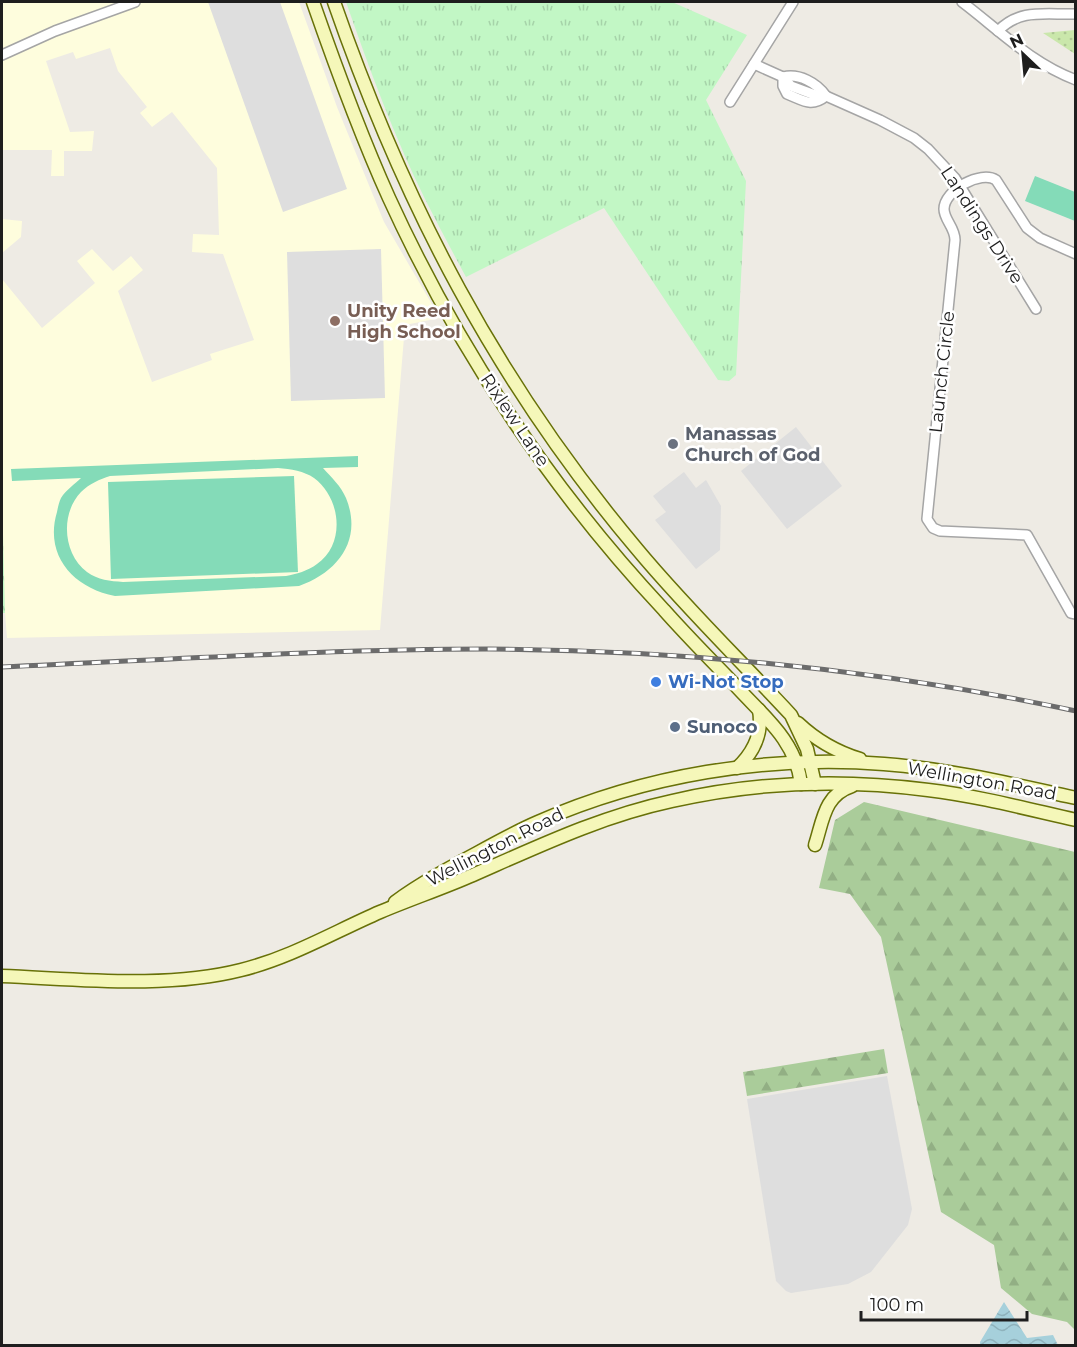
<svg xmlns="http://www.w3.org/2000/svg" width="1077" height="1347" viewBox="0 0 1077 1347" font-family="Montserrat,sans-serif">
<defs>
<pattern id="grass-dots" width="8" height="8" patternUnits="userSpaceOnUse" patternTransform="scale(1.5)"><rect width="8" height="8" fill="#cae7ab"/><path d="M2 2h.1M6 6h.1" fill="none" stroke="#adc693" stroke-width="1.8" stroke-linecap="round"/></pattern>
<pattern id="forest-firs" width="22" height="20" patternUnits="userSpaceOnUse" patternTransform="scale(1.5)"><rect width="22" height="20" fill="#aacc9a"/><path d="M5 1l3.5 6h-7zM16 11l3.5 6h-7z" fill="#92af84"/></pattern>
<pattern id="park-tufts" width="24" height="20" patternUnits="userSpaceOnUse" patternTransform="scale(1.5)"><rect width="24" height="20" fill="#c2f7c5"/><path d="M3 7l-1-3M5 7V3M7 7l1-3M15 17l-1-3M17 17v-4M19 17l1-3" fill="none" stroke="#a6d3a9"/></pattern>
<pattern id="water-waves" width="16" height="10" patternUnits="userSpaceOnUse" patternTransform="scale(1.5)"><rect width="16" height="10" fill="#a6d0db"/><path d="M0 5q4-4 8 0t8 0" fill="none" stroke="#8eb2bc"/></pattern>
</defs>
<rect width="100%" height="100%" fill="#eeebe4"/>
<g fill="#fefddd">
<path d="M2 2H299L337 107 384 222 440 318 405 325 380 630 7 638 5 613H2V279L42 328 95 283 77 261 92 249 113 271 131 256 143 270 118 291 152 382 212 360 210 354 254 340 223 254 192 252 193 234 219 235 217 168 172 112 152 127 140 113 147 107 118 71 110 48 76 59 73 52 46 61 70 132 94 131 92 151H64V176H51L52 150H2Z"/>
<path d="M2 219 22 221 21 237 2 253Z"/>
</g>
<path fill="url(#grass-dots)" d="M1075 30V54L1043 33Z"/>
<g fill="url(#forest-firs)">
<path d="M864 802 1075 852V1330L1067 1322 1032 1314 1001 1288 994 1245 941 1212 881 937 850 894 819 888 835 820Z"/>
<path d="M884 1049 888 1073 747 1096 743 1072Z"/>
</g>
<g fill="url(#park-tufts)">
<path d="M346 2H672L747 35 706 100 746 181 736 375 729 381 718 380 604 208 466 277C452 251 438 225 425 199 394 136 369 68 346 2Z"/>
<path d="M2 494 5 613H2Z"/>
</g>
<g fill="#84dbb8" fill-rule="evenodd">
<path d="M1035 176 1075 192V221L1025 201Z"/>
<path d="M358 456V467L323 468C331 477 341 486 346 498 363 540 338 572 299 586L115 596C73 588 44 555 57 512 58 507 59 502 61 498 66 490 75 484 81 478L12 481 11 469ZM278 468C291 469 304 471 314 478 341 498 346 544 317 564 308 571 296 574 286 576L123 582C110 581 98 580 87 572 63 554 60 514 81 492 89 484 100 479 110 476Z"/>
<path d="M294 476 298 572 111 579 108 482Z"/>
</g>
<g fill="#dedede">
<path d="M208 2H280L347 189 283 212Z"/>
<path d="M381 249 385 398 291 401 287 252Z"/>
<path d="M796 427 842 486 787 529 741 471Z"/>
<path d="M684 472 696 488 706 480 721 506 720 550 696 569 655 520 666 512 653 496Z"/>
<path d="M887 1076 912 1209 908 1225 871 1272 848 1284 791 1293 786 1291 776 1281 747 1099Z"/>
</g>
<path fill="url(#water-waves)" d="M1004 1302 1027 1338 1053 1335 1058 1345H980V1342Z"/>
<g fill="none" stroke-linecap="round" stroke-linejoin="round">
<defs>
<g id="street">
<path d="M962 2C999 30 1031 63 1076 80"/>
<path d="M998 31C1020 8 1046 15 1076 14"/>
<path d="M2 55 55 31 135 2"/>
<path d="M754 64 783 77 791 86 815 95 826 96 880 120 914 138 928 149 955 178 1036 309"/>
<path d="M783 77V86L787 94C803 100 811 108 826 96"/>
<path d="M783 77C799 73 817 83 826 96"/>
<path d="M730 102 793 2"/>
<path d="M1076 254 1040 238 1027 228 996 180C981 170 944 190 944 209 944 220 955 227 955 240L927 519 933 528 940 531 1027 535 1071 613 1076 614"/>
</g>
<g id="secondary">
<path d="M313 2C336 68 360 134 389 198 458 349 551 489 664 610 687 636 711 660 735 685 763 716 796 740 801 784"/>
<path d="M334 2C405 206 497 383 637 549 685 607 740 660 791 715L807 749 815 784"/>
<path d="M798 723C816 740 837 752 860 759"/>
<path d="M737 768C754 752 763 733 759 710"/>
<path d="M815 845C823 821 824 795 852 786"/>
<path d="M395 902C421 883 449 868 477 853 497 842 517 831 538 822 645 775 766 755 884 764 949 769 1012 784 1076 798"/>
<path d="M2 976C79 979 166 989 241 970 290 958 334 932 380 912 411 899 443 888 473 875 539 846 602 816 672 801 755 782 843 779 928 790 978 796 1027 809 1076 820"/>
</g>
</defs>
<use href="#street" stroke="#a5a5a5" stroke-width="12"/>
<use href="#secondary" stroke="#687108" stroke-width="15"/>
<use href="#street" stroke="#fff" stroke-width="9"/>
<use href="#secondary" stroke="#f5f7b9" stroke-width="12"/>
<defs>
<path id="rail" d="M2 667C164 660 327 649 489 649 686 650 883 670 1076 711"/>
</defs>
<use href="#rail" stroke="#6c6c6c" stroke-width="5"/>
<use href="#rail" stroke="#fff" stroke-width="3" stroke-dasharray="9" stroke-linecap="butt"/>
</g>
<circle fill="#8d6e63" stroke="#fff" stroke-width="2" cx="335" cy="321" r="6"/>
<circle fill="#6b7280" stroke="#fff" stroke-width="2" cx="673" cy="444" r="6"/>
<circle fill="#3f7fe0" stroke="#fff" stroke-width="2" cx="656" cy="682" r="6"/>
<circle fill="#5c6f8a" stroke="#fff" stroke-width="2" cx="675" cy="727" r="6"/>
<g text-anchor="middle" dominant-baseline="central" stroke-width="5" stroke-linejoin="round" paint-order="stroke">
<g font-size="18" fill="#1e1e1e" stroke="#fff">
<text transform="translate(982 225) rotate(57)">Landings Drive</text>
<text transform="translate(942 372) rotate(-84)">Launch Circle</text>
<text transform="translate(515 420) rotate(56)">Rixlew Lane</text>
<text transform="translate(982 781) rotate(10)">Wellington Road</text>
<text transform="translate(495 847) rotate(-27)">Wellington Road</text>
</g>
<g font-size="18" font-weight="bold" fill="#785e54" stroke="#fff" text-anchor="start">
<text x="347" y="311">Unity Reed<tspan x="347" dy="21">High School</tspan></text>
</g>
<g font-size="18" font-weight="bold" fill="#5b616d" stroke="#fff" text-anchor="start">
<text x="685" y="434">Manassas<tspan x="685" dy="21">Church of God</tspan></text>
</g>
<g font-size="18" font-weight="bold" fill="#366cbe" stroke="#fff" text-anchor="start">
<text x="668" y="682">Wi-Not Stop</text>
</g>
<g font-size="18" font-weight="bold" fill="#4e5e75" stroke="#fff" text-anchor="start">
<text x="687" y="727">Sunoco</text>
</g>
</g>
<rect width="1077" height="1347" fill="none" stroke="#1e1e1e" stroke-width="6"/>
<g transform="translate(1023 54) rotate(334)" stroke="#ffffff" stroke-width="4.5" paint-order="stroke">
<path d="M0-4.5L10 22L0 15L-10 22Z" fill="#1e1e1e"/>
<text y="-9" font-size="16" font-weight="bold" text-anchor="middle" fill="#1e1e1e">N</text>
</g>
<path d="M861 1311v9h166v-9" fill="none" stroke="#1e1e1e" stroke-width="3"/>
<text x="870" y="1311" font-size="18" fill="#1e1e1e" stroke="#ffffff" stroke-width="4.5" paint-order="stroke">100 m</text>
</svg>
